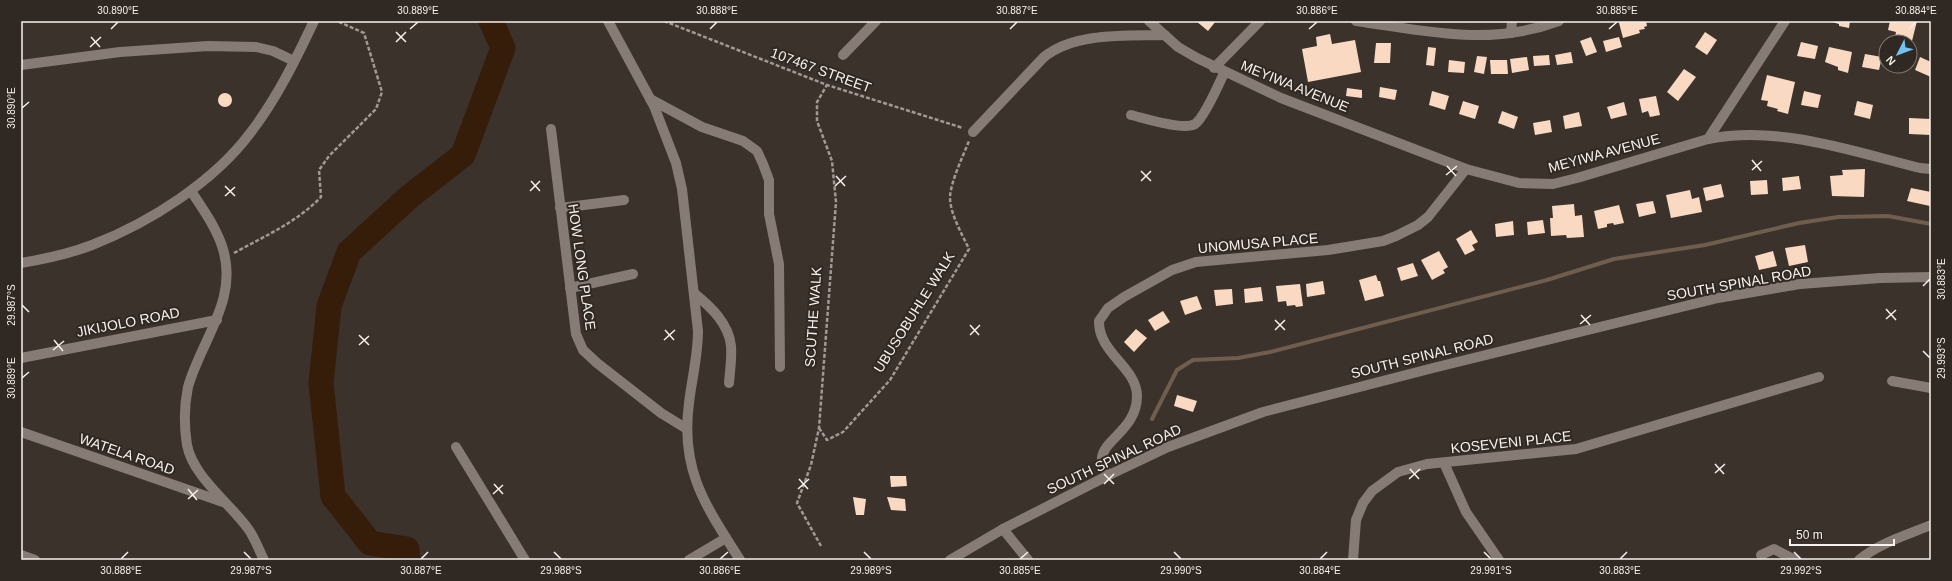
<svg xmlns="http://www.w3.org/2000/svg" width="1952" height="581" viewBox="0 0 1952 581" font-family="Helvetica,sans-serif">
<rect width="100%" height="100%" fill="#3b322c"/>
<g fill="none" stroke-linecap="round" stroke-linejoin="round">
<path stroke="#6f5d4e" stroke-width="4" d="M1152 419 1177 370 1193 360 1238 358 1270 352 1547 280 1614 259 1705 245 1799 223 1838 217 1888 216 1931 224"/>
<path stroke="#351d0a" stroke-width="25" d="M408 560 407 549 370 543 333 496 321 383 329 306 349 252 409 197 463 155 503 48 491 21"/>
</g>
<g fill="#fad9c2">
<path d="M1196 21H1216L1208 31Z"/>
<path d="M1621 21H1646L1647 26 1644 27 1645 29 1639 30 1640 33 1623 38 1619 23Z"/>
<path d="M1832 21H1850L1849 28 1839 26V24L1832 22Z"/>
<path d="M1890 21H1917L1912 41 1895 37 1896 32 1888 30Z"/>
<path d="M1705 32 1717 40 1707 55 1695 47Z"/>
<path d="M1330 34 1332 44 1355 40 1361 72 1308 82 1302 49 1317 46 1316 37Z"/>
<path d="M1591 37 1597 52 1586 56 1580 41Z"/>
<path d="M1619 37 1622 47 1606 52 1603 41Z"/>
<path d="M1801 42 1818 46 1815 59 1797 56Z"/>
<path d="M1376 43H1391L1390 63H1374Z"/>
<path d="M1428 47 1436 48 1434 66 1426 65Z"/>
<path d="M1829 47 1852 52 1848 73 1838 70V67L1825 62Z"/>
<path d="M1571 52 1573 63 1557 65 1555 55Z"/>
<path d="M1865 54 1882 57 1879 70 1862 67Z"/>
<path d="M1549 55 1550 65 1534 66 1533 56Z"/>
<path d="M1477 56 1487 57 1484 74 1474 72Z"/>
<path d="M1527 57 1529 70 1512 73 1510 59Z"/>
<path d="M1920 57 1931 62V77L1915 70Z"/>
<path d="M1449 60 1465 62 1464 73 1448 72Z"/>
<path d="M1490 60H1507L1508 74H1491Z"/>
<path d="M1684 69 1696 77 1678 101 1667 92Z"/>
<path d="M1767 75 1795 82 1788 114 1777 111 1778 109 1767 106 1768 101 1761 100Z"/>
<path d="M1380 87 1397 90 1395 100 1379 97Z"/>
<path d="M1347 88 1362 90V98L1346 96Z"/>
<path d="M1432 91 1449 96 1445 110 1429 105Z"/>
<path d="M1804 91 1821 95 1818 108 1801 105Z"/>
<circle cx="225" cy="100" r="7"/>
<path d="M1656 96 1660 115 1650 117 1648 111 1642 113 1639 99Z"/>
<path d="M1463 101 1479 106 1475 119 1459 114Z"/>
<path d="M1857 101 1873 105 1870 119 1854 115Z"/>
<path d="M1624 102 1627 115 1611 119 1607 107Z"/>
<path d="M1502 111 1518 117 1514 129 1498 123Z"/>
<path d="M1579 112 1582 126 1565 129 1563 116Z"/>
<path d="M1909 118 1931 119V135L1909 134Z"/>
<path d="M1550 120 1552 132 1535 135 1533 123Z"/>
<path d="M1865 169 1864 197 1832 196 1830 176 1843 175 1842 170Z"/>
<path d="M1799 176 1801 189 1783 191 1782 178Z"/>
<path d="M1767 180 1768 194 1751 195 1750 181Z"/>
<path d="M1721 184 1724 197 1706 201 1703 188Z"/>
<path d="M1911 188 1931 192 1930 206 1907 201Z"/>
<path d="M1690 190 1692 199 1699 197 1702 212 1671 218 1666 195Z"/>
<path d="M1653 201 1656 213 1639 217 1636 204Z"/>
<path d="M1574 204 1575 216 1582 215 1584 237 1567 238 1566 235 1551 236 1550 218H1553L1552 206Z"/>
<path d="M1619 205 1624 223 1614 225 1613 223 1607 224V227L1598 229 1594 211Z"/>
<path d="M1543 220 1545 233 1528 235 1527 222Z"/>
<path d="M1513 221 1514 235 1496 237 1495 224Z"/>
<path d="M1471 230 1478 242 1472 245 1475 250 1465 255 1456 239Z"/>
<path d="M1805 245 1808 262 1789 266 1785 248Z"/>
<path d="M1439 251 1448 267 1443 270 1445 273 1432 280 1421 260Z"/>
<path d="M1773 251 1777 266 1759 270 1755 256Z"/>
<path d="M1413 263 1418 276 1401 281 1397 268Z"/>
<path d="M1376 275 1378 281H1380L1384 296 1365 301 1359 280Z"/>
<path d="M1323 281 1325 294 1307 297 1306 284Z"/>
<path d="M1300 284 1303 306 1296 307 1295 305 1287 306 1286 301 1278 302 1276 286Z"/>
<path d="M1261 287 1263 301 1245 303 1244 289Z"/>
<path d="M1232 289 1233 304 1216 306 1214 290Z"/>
<path d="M1197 296 1202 309 1185 315 1180 301Z"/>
<path d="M1163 311 1170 322 1155 331 1148 320Z"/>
<path d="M1136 329 1147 338 1134 352 1124 342Z"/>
<path d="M1177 395 1197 401 1193 412 1174 406Z"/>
<path d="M890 476H906L907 486 891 487Z"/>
<path d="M853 497 866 499 864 515H856Z"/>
<path d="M887 497 905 499 906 511 891 510Z"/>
</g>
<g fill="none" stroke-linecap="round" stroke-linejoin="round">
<g stroke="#a19995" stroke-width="2.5" stroke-dasharray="4 2" stroke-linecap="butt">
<path d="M664 21 827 85 963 128"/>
<path d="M234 253C265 236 297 222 321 197L319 170 329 156 376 109 382 92 364 33 337 21"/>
<path d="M819 428 827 440 843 432 890 380 969 249C962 234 950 214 950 197 951 181 963 156 969 141"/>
<path d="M821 546 797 503 811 465 819 428 836 202 832 161 817 121V102L827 85"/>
</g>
<g stroke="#867c75" stroke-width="10">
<path d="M608 21 654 106 676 163 682 189 698 331C698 355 692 378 689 403 680 471 706 506 740 560"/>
<path d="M1149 21 1178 47 1197 58 1281 98 1466 169 1519 183 1553 184 1577 178 1708 139C1779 125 1851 151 1920 168L1931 169"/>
<path d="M1356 21C1427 31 1488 47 1559 21"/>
<path d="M1511 33 1512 21"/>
<path d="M843 55 876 21"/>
<path d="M21 65 120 52 208 46 256 47 273 51 294 61"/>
<path d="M1214 68 1260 21"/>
<path d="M650 99 702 127 743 141 757 151 763 164 769 180V214L779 264 780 367"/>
<path d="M1131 115C1144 118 1184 131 1195 124 1204 118 1219 84 1224 73"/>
<path d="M551 129 576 334 583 350 597 363 661 413 687 429"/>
<path d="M973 132 1044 57C1075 32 1126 36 1165 35"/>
<path d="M1708 139 1785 21"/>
<path d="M191 191C203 209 215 226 222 246 240 299 201 340 188 387 184 406 184 426 187 445 193 477 231 504 249 530 255 539 259 550 264 560"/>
<path d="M560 208 624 200"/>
<path d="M21 263C45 259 69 254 92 245 149 223 214 182 251 132 277 98 296 59 314 21"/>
<path d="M570 288 633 274"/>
<path d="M695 294C711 307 729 324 731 346 732 358 730 371 729 383"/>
<path d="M21 358 217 320"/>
<path d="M1892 381 1931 388"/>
<path d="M21 432 223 502"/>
<path d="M456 447 525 560"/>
<path d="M1444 463 1466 512 1499 560"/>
<path d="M1109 475C1105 470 1101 465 1102 458 1103 440 1137 429 1137 396 1137 373 1111 358 1103 339 1100 333 1099 327 1099 321L1108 308 1124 297 1172 270 1196 262 1328 250 1383 241 1396 236 1418 225 1428 217 1466 169"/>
<path d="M1003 529 1028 560"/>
<path d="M21 555 35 560"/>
<path d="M1761 555 1774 549 1795 560"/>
<path d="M689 560 726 538"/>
<path d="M950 560 1003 529 1109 475 1168 447 1263 412 1433 368 1718 298 1800 284 1880 278 1931 277"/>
<path d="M1353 560 1356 520 1363 503 1372 491 1398 472 1427 464 1576 449 1819 377"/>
<path d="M1859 560C1879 543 1907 535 1931 525"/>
</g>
</g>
<path fill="none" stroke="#f7f1ed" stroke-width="1.5" d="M111 29 118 22M410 29 418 22M710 29 717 22M1010 29 1017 22M1309 29 1317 22M1609 29 1617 22M1909 29 1916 22M396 32 406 42M91 37 100 47M396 42 406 32M90 47 101 37M22 108 29 102M1752 160 1761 171M1447 166 1456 176M1752 170 1762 161M1141 171 1151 181M1446 175 1457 166M836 176 845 186M531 181 540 191M1141 181 1151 171M225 186 235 196M835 186 846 176M530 191 540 181M225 196 235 187M1923 286 1930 279M22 305 29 312M1886 309 1896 320M1581 315 1590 325M1886 319 1896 310M1275 320 1285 330M1580 324 1591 315M970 325 979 335M665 330 674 340M1275 330 1285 320M359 335 369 345M970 335 980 325M54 340 63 351M664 340 675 330M359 345 369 336M53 350 64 341M1923 351 1930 358M22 378 29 372M1715 464 1724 474M1410 469 1419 479M1715 473 1725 464M1104 474 1114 484M799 479 808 489M1409 479 1420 469M494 484 503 494M1104 484 1114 474M188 489 197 500M798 489 809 479M493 494 503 485M188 499 198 490M244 552 251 559M554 552 561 559M864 552 871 559M1174 552 1181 559M1484 552 1491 559M1794 552 1801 559M121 559 128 552M421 559 428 552M720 559 728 552M1020 559 1028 552M1320 559 1327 552M1620 559 1627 552"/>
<g text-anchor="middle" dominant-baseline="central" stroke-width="4" stroke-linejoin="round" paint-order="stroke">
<g font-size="14" fill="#f7f1ed" stroke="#302822">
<text transform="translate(821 70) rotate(20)">107467 STREET</text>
<text transform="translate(1295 86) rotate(22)">MEYIWA AVENUE</text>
<text transform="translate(1604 153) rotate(-15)">MEYIWA AVENUE</text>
<text transform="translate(1258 243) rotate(-5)">UNOMUSA PLACE</text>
<text transform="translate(582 267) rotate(82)">HOW LONG PLACE</text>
<text transform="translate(1739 283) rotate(-10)">SOUTH SPINAL ROAD</text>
<text transform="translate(914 312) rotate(-58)">UBUSOBUHLE WALK</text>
<text transform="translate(813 317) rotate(-86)">SCUTHE WALK</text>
<text transform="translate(128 322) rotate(-11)">JIKIJOLO ROAD</text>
<text transform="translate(1422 356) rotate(-14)">SOUTH SPINAL ROAD</text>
<text transform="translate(1511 442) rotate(-6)">KOSEVENI PLACE</text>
<text transform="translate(127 454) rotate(19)">WATELA ROAD</text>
<text transform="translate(1114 459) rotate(-25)">SOUTH SPINAL ROAD</text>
</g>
</g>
<rect width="1952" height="581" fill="none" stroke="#302822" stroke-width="44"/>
<g transform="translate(1898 54) rotate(228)"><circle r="19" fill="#302822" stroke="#807873"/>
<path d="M0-3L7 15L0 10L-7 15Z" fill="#6fc2f4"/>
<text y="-6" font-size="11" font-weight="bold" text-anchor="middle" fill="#f7f1ed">N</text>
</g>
<path d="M1790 539v6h104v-6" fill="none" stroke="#f7f1ed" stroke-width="2"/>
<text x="1796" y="539" font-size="12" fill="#f7f1ed" stroke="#302822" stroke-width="3" paint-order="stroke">50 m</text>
<rect x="22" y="22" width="1908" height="537" fill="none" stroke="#f7f1ed" stroke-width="1.5"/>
<g font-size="10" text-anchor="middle" fill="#f7f1ed">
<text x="118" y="14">30.890°E</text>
<text x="418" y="14">30.889°E</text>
<text x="717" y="14">30.888°E</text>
<text x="1017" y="14">30.887°E</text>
<text x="1317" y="14">30.886°E</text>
<text x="1617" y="14">30.885°E</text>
<text x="1916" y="14">30.884°E</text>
<text transform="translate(11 108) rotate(-90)" y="4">30.890°E</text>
<text transform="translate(1941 279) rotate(-90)" y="4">30.883°E</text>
<text transform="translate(11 305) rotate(-90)" y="4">29.987°S</text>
<text transform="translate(1941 358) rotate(-90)" y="4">29.993°S</text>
<text transform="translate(11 378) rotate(-90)" y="4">30.889°E</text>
<text x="121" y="574">30.888°E</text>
<text x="251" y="574">29.987°S</text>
<text x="421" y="574">30.887°E</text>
<text x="561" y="574">29.988°S</text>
<text x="720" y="574">30.886°E</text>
<text x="871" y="574">29.989°S</text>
<text x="1020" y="574">30.885°E</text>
<text x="1181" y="574">29.990°S</text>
<text x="1320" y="574">30.884°E</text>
<text x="1491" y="574">29.991°S</text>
<text x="1620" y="574">30.883°E</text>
<text x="1801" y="574">29.992°S</text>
</g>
</svg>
